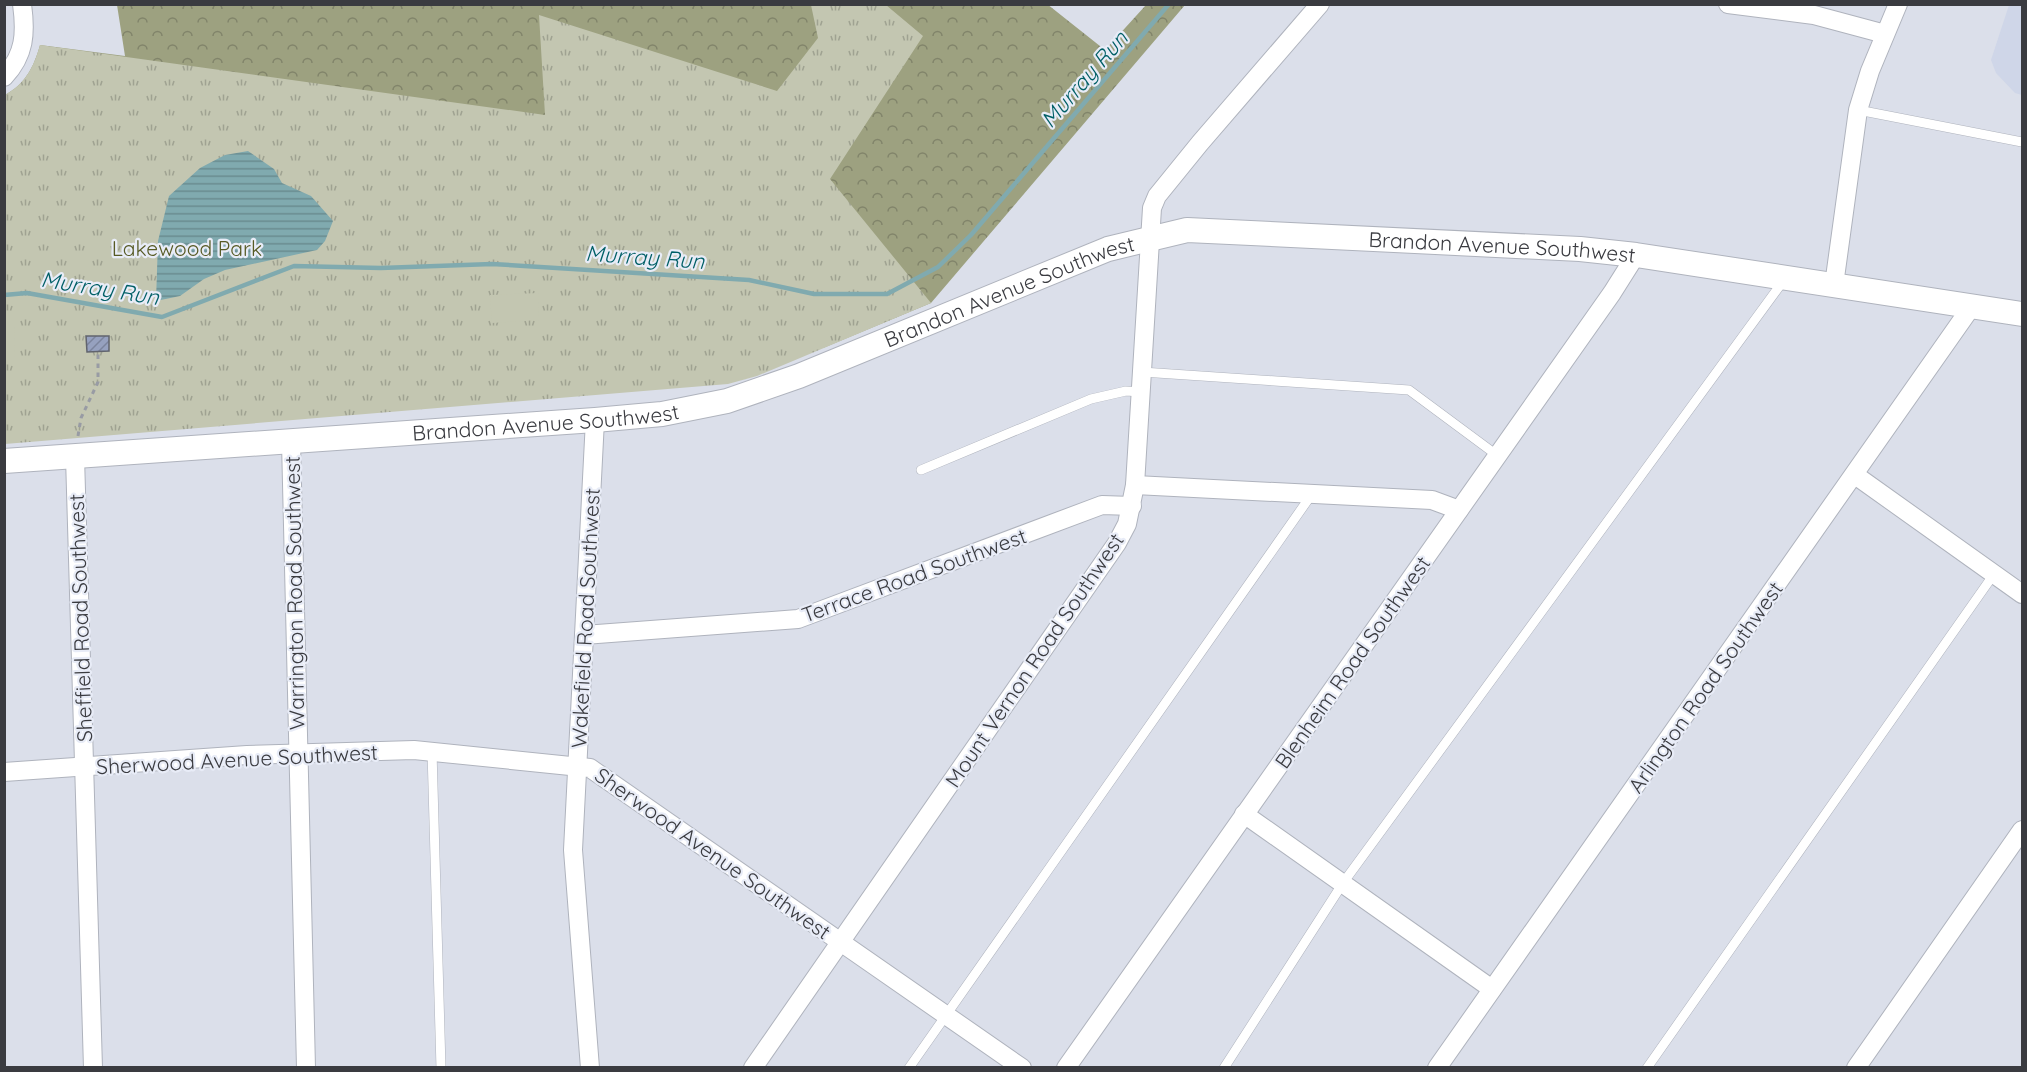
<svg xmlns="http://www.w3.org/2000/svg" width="2027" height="1072" viewBox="0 0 2027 1072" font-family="Quicksand,sans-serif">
<defs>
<pattern id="forest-crowns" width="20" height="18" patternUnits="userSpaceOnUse" patternTransform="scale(1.5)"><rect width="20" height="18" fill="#9da180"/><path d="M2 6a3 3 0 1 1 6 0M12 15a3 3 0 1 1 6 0" fill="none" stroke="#81846a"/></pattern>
<pattern id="park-tufts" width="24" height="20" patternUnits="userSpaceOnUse" patternTransform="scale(1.5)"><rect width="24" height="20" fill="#c3c6b1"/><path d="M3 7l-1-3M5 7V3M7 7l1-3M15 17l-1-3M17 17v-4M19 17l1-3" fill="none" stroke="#9fa291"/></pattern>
<pattern id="water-rules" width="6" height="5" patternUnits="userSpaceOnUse" patternTransform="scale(1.5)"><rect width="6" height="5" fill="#80aaaf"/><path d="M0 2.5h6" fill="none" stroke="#6a8c90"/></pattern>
<pattern id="building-hatch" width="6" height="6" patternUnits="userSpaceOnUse" patternTransform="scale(1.5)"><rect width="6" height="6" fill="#96a1bf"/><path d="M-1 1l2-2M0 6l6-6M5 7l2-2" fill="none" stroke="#7b849d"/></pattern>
</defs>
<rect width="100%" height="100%" fill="#dbdfea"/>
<path fill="#cfd6e8" d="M2009 5H2022V95L2015 93 1996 73 1991 60Z"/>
<path fill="url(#forest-crowns)" d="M1047 4 1105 50 1146 5H1185L931 303 823 348 5 95C25 84 34 67 40 45L125 56 117 5Z"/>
<path fill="url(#park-tufts)" d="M811 5H886L923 36 830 179 931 303 757 376 728 384 5 444V95C25 84 34 67 40 45L545 115 539 15 777 91 818 38Z"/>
<g fill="#c3c6b1">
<path d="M538 293 539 320 492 323 490 295Z"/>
<path d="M4 326H14L15 362H5Z"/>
</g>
<path fill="url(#water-rules)" d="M248 151 274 169 282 183 311 196 333 221 325 241 317 250 225 270 204 279 180 296 156 301 158 241 169 196 200 168 225 155Z"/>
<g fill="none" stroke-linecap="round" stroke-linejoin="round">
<path stroke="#80aaaf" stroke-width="4.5" d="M4 295 27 293 162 317 294 266 381 268 492 264 749 280 814 294H887L938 267 971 235 1169 4"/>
</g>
<path fill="url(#building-hatch)" stroke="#61646e" stroke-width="1.5" d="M86 336H109V351L87 352Z"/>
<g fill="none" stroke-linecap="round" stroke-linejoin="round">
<defs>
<g id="service">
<path d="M1858 110 2022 142"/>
<path d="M1142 372 1409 390 1498 456"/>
<path d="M921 470 1091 399 1126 391 1141 392"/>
<path d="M432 751 441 1068"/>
<path d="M909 1068 1312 494"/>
<path d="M1224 1068 1343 883 1784 280"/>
<path d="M1647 1068 1994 574"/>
</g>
<g id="minor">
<path d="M1728 4 1814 15 1885 34"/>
<path d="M4 77C25 55 26 33 22 4"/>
<path d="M1834 285 1858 110 1870 71 1898 4"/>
<path d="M291 442 306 1068"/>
<path d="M75 457 93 1068"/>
<path d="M1855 475 2022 594"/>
<path d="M1135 485 1432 500 1459 510"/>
<path d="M584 635 798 619 1102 505 1132 506"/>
<path d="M4 772 247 755 414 750 590 768 1022 1068"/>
<path d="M1244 814 1492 989"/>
<path d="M590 1068 573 850 595 420"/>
<path d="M753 1068 1117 543 1127 524 1135 485 1152 208 1157 196 1200 143 1320 4"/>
<path d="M1066 1068 1612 293 1636 255"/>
<path d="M1437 1068 1972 306"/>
<path d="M1856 1068 2022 830"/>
</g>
<g id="secondary">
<path id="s1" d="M4 461 595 420 662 414 727 401 799 376 1108 249 1187 230 1580 249 1636 255 2022 314"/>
</g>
</defs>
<use href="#service" stroke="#afb3bd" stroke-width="10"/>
<use href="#minor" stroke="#afb3bd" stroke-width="20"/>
<use href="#secondary" stroke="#afb3bd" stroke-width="26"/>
<path stroke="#989ba4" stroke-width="3" stroke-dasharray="4.5 4.5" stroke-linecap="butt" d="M78 436 81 418 98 382V352"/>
<use href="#service" stroke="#fff" stroke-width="9"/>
<use href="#minor" stroke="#fff" stroke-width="18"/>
<use href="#secondary" stroke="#fff" stroke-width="24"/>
</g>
<g text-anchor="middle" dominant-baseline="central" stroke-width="4.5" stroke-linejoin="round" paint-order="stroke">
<g font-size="21" fill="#3a3b40" stroke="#e8ecf7">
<text stroke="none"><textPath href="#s1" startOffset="1533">Brandon Avenue Southwest</textPath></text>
<text stroke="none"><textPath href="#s1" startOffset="1029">Brandon Avenue Southwest</textPath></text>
<text stroke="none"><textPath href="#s1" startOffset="543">Brandon Avenue Southwest</textPath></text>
<text transform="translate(914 575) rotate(-20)">Terrace Road Southwest</text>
<text transform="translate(294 593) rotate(-91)">Warrington Road Southwest</text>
<text transform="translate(80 618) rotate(-92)">Sheffield Road Southwest</text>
<text transform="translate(585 618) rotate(-87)">Wakefield Road Southwest</text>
<text transform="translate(1034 660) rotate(-56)">Mount Vernon Road Southwest</text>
<text transform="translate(1352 662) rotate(-55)">Blenheim Road Southwest</text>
<text transform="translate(1705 687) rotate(-55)">Arlington Road Southwest</text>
<text transform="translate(237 759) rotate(-3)">Sherwood Avenue Southwest</text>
<text transform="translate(713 853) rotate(35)">Sherwood Avenue Southwest</text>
</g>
<g font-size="21" fill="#575a24" stroke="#e8ecf7">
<text x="187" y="248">Lakewood Park</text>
</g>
<g font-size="22" font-style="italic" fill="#005f66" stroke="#e8ecf7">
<text transform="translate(1084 79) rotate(-49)">Murray Run</text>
<text transform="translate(645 257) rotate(4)">Murray Run</text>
<text transform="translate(100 288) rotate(9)">Murray Run</text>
</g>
</g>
<rect width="2027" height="1072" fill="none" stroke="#3a3b40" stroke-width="12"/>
</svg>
